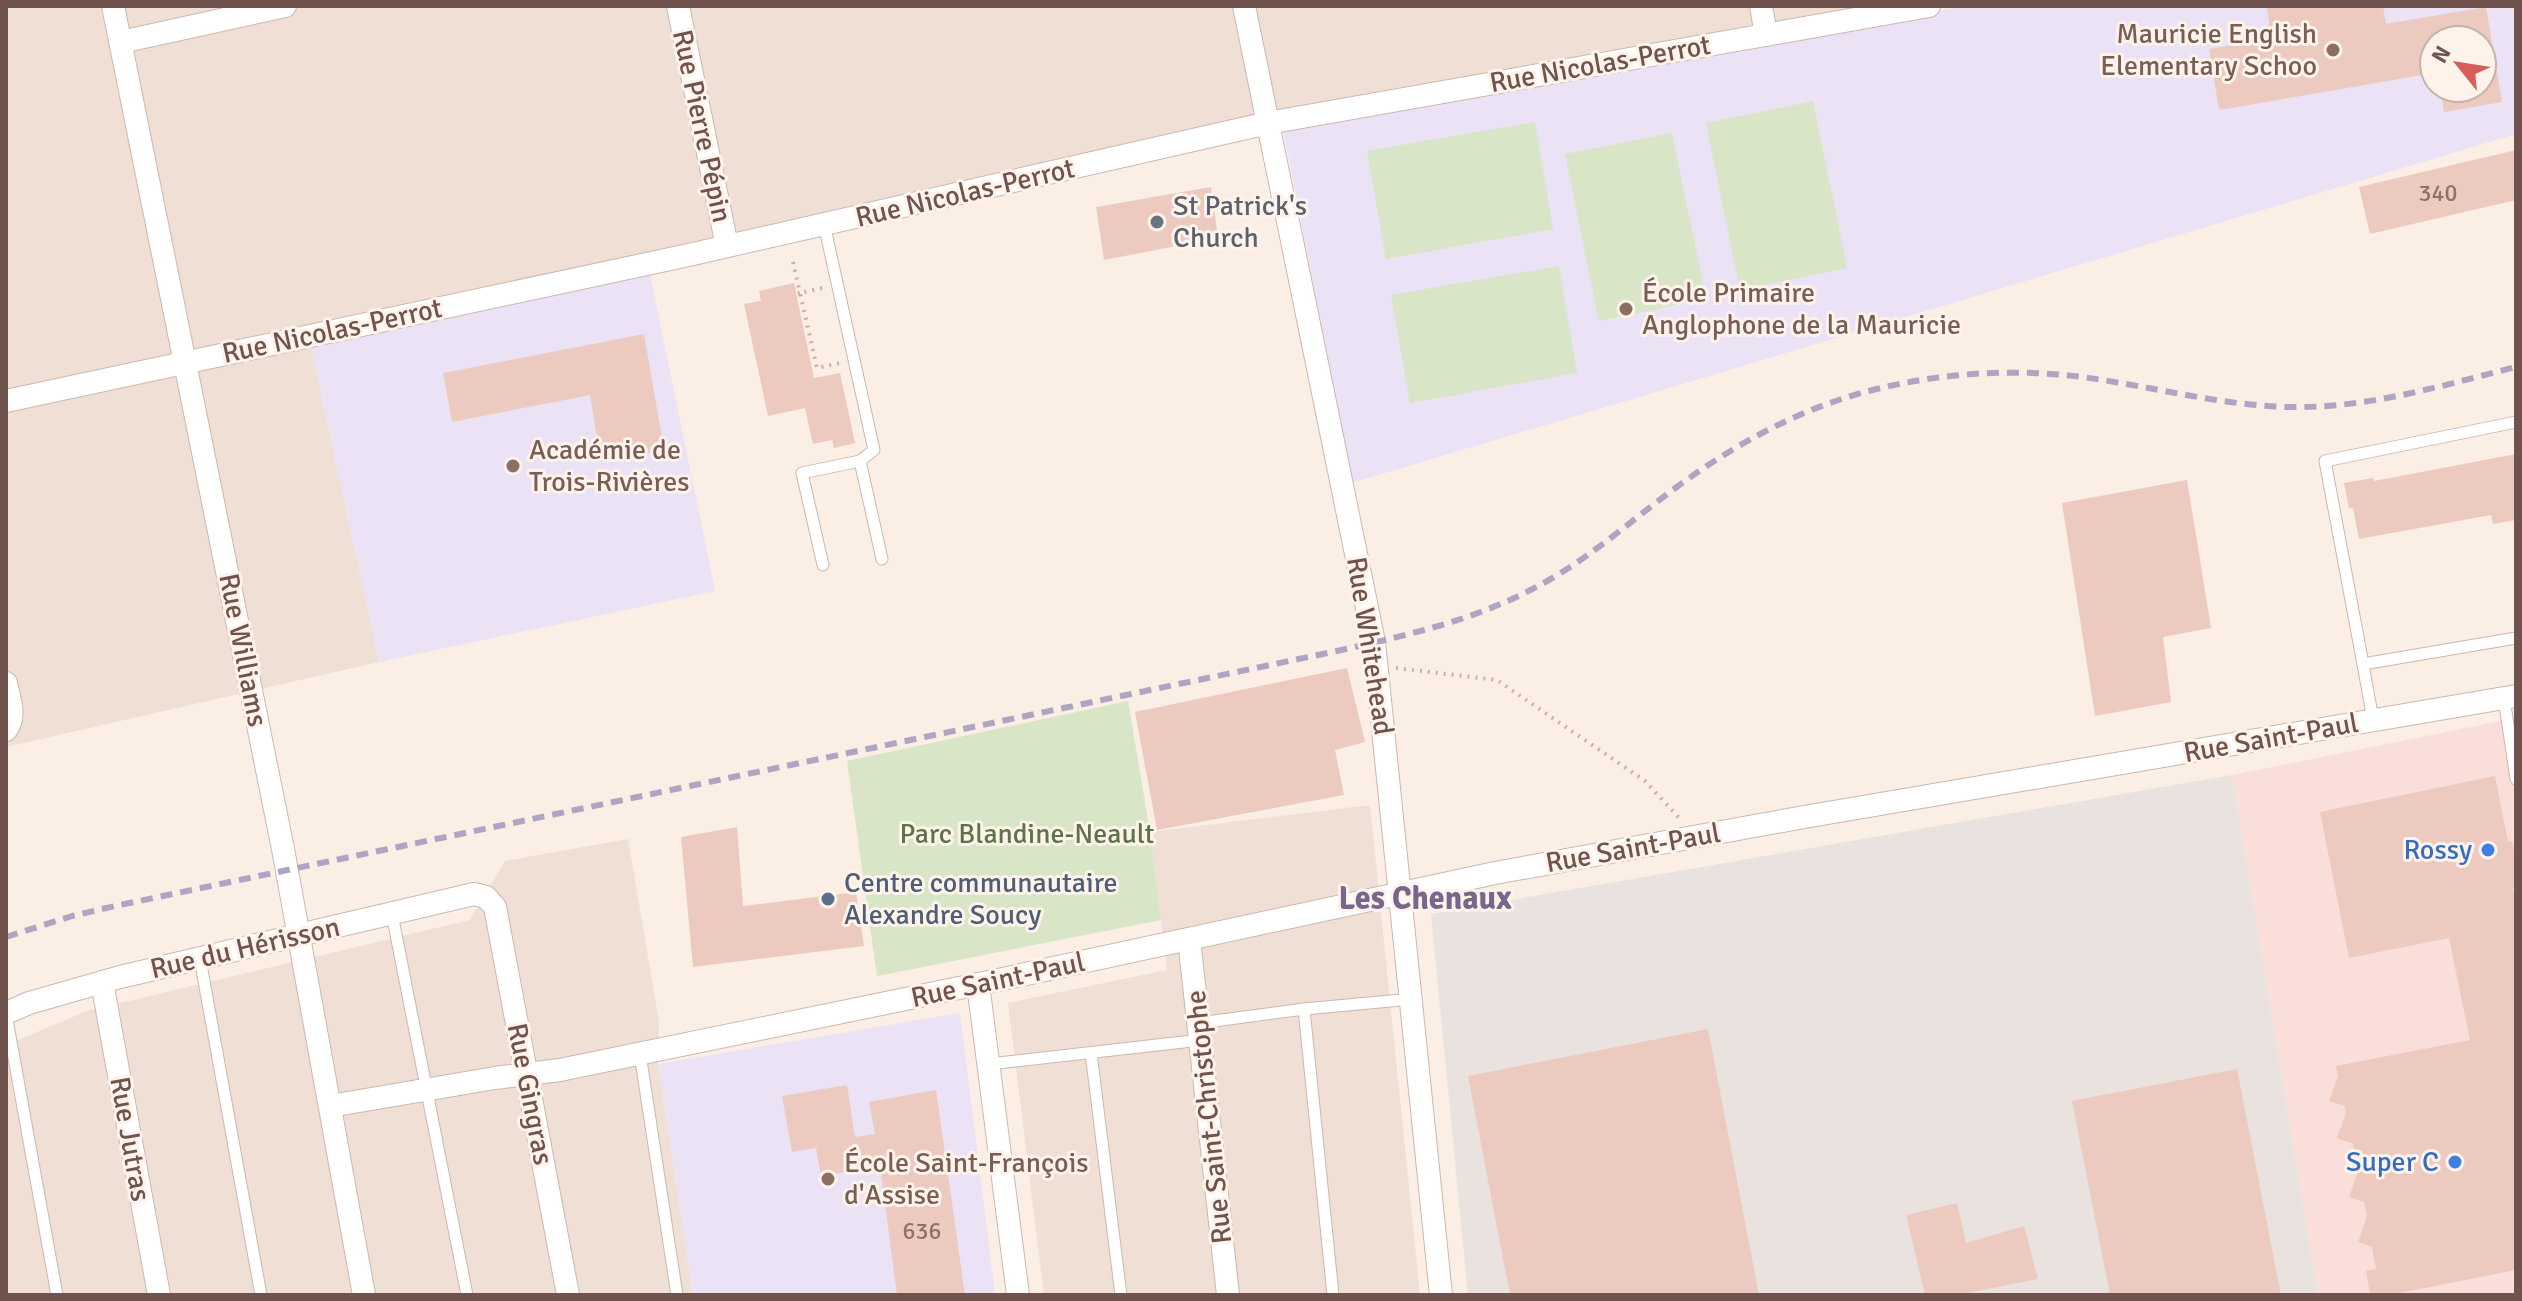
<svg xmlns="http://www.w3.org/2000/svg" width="2522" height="1301" viewBox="0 0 2522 1301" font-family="Signika,sans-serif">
<rect width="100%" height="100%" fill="#faeee5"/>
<g fill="#f0dfd5">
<path d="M6 6H1901L1266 121 310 342 379 662 6 747Z"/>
<path d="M1370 805 1420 1295H1044L1008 1003 1167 970 1150 832Z"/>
<path d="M628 839 659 1022 658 1064 693 1295H6V1045L87 1011 470 920 505 861Z"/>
</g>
<path fill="#f9deda" d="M2516 718V1295H2318L2232 775Z"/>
<path fill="#eae2df" d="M2232 775 2318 1295H1468L1431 914Z"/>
<g fill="#ebe2f6" fill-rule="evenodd">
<path d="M1966 6H2516V134L1352 483 1283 129ZM2434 40H2482V88H2434Z"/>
<path d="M649 269 715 591 379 662 310 342Z"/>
<path d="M960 1013 995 1295H693L658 1064Z"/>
</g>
<g fill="#d8e5c6">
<path d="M1813 101 1847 268 1740 290 1706 123Z"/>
<path d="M1535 122 1553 229 1386 259 1367 151Z"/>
<path d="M1672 133 1706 299 1599 321 1565 154Z"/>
<path d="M1559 266 1577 373 1410 403 1391 295Z"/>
<path d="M1128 701 1150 832 1161 920 877 976 847 761Z"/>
</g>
<g fill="#eccac0">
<path d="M2280 6H2383L2386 24 2486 7 2502 102 2444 112 2440 88H2482V40H2434V73L2219 110 2209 49 2271 38 2267 8Z"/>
<path d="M2516 150V200L2370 234 2359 187Z"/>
<path d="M1211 187 1218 238 1104 260 1096 207Z"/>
<path d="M794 283 814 378 840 373 855 443 834 448 832 440 813 444 805 408 768 416 744 304 761 301 759 291Z"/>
<path d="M644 334 664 450 601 462 590 395 452 422 443 373Z"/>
<path d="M2516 454V520L2493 524 2491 515 2359 539 2353 508H2349L2344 483 2373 478 2374 481Z"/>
<path d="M2187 480 2211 628 2163 637 2171 702 2095 716 2062 503Z"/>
<path d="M1347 668 1365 742 1335 750 1344 795 1157 830 1135 712Z"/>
<path d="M2495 776 2508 842 2512 841 2516 860V888H2513L2516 905V1270L2389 1295H2370L2366 1271 2376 1269 2372 1247 2358 1242 2367 1216 2364 1202 2349 1197 2358 1172 2353 1144 2337 1138 2346 1114 2345 1106 2329 1101 2338 1077 2336 1066 2470 1040 2449 938 2349 958 2320 812Z"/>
<path d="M737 827 743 906 856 892 864 946 693 967 681 837Z"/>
<path d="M1708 1029 1759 1295H1510L1468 1076Z"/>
<path d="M2237 1069 2281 1295H2110L2072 1101Z"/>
<path d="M847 1085 855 1137 875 1134 869 1102 936 1090 965 1295H897L880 1166 821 1176 816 1148 792 1152 782 1096Z"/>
<path d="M1957 1203 1966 1243 2024 1226 2038 1279 1957 1295H1925L1906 1215Z"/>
</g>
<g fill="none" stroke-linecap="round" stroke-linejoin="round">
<defs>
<g id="service">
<path d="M860 461 882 559"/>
<path d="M823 565 802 473 860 461 874 450 824 224"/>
<path d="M2363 664 2325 461 2516 422"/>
<path d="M2504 698 2516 779"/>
<path d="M2373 720 2363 664 2516 638"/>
<path d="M392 914 467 1295"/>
<path d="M200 959 261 1295"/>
<path d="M1304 1009 1333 1295"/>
<path d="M6 1014 57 1295"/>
<path d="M1199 1023 1304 1009 1412 999"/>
<path d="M1091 1053 1121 1295"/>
<path d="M640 1054 677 1295"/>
<path d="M989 1064 1201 1040"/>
</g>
<g id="minor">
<path d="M113 6 283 849 364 1295"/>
<path d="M678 6 727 246"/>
<path d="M1244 6 1374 642 1441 1295"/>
<path d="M1761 6 1766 35"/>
<path d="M121 42 285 6"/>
<path d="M6 401 684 256 1268 123 1929 6"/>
<path d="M6 683C9 699 17 716 6 730"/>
<path d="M1189 939 1228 1295"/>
<path d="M102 982 159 1295"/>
<path d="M978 984 1018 1295"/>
<path d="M6 1013 29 1003 120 977 474 894 486 897 495 907 568 1295"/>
<path d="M330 1106 495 1078 560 1070 998 980 1495 873 1810 816 2516 696"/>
</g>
</defs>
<use href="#service" stroke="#ccb7b0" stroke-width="13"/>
<use href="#minor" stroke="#ccb7b0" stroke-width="24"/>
<g stroke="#d0ada4" stroke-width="4" stroke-dasharray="2 6" stroke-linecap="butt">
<path d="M793 262 800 293 796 294"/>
<path d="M822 288 800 293 817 368 840 363"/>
<path d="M1396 668 1497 680 1645 781 1681 820"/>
</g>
<use href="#service" stroke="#fff" stroke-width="11"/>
<use href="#minor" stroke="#fff" stroke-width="22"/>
<path stroke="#afa5c2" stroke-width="6" stroke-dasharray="12 8" stroke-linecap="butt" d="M6 937 72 916 115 906 1337 651C1421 632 1494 616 1567 569 1606 544 1641 513 1678 486 1736 444 1799 409 1869 391 1938 373 2011 368 2082 377 2150 386 2218 405 2287 407 2365 409 2441 386 2516 367"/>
</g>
<g fill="#8d6e63" stroke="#fdf3eb" stroke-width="3">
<circle cx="2333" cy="50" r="8"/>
<circle cx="1626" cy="309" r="8"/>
<circle cx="513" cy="466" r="8"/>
<circle cx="828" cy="1179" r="8"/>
</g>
<circle fill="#6b7280" stroke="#fdf3eb" stroke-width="3" cx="1157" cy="222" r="8"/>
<g fill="#3f7fe0" stroke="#fdf3eb" stroke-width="3">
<circle cx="2488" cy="850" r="8"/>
<circle cx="2455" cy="1162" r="8"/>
</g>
<circle fill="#5c6f8a" stroke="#fdf3eb" stroke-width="3" cx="828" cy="899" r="8"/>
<g text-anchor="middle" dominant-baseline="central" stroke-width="6" stroke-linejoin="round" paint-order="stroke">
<g font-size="24" fill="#8f716a">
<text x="2438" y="193">340</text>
<text x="922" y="1231">636</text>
</g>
<g font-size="28" fill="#785e54" stroke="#fdf3eb" text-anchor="start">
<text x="2317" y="34" text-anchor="end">Mauricie English<tspan x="2317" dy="32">Elementary Schoo</tspan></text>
<text x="1642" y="293">École Primaire<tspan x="1642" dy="32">Anglophone de la Mauricie</tspan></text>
<text x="529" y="450">Académie de<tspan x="529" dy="32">Trois-Rivières</tspan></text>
<text x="844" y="1163">École Saint-François<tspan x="844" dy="32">d'Assise</tspan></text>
</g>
<g font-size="28" fill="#70534d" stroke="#fdf3eb">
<text transform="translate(1600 64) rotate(-10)">Rue Nicolas-Perrot</text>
<text transform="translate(702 126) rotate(78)">Rue Pierre Pépin</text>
<text transform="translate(965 193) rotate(-13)">Rue Nicolas-Perrot</text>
<text transform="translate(332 331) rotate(-12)">Rue Nicolas-Perrot</text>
<text transform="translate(1370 646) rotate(81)">Rue Whitehead</text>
<text transform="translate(243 650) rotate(79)">Rue Williams</text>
<text transform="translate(2271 738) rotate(-10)">Rue Saint-Paul</text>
<text transform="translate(1633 848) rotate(-10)">Rue Saint-Paul</text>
<text transform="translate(245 948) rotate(-13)">Rue du Hérisson</text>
<text transform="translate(998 980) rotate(-12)">Rue Saint-Paul</text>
<text transform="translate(530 1094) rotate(79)">Rue Gingras</text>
<text transform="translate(1209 1117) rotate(-96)">Rue Saint-Christophe</text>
<text transform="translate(130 1139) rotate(80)">Rue Jutras</text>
</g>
<g font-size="28" fill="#5b616d" stroke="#fdf3eb" text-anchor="start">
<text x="1173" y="206">St Patrick's<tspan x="1173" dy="32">Church</tspan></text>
</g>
<g font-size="28" fill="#5d7447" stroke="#fdf3eb">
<text x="1027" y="834">Parc Blandine-Neault</text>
</g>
<g font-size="28" fill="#366cbe" stroke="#fdf3eb" text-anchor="end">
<text x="2472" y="850">Rossy</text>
<text x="2439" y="1162">Super C</text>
</g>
<g font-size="28" fill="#4e5e75" stroke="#fdf3eb" text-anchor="start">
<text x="844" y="883">Centre communautaire<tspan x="844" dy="32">Alexandre Soucy</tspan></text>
</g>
<g font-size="32" font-weight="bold" fill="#78668c" stroke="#fdf3eb">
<text x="1425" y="898">Les Chenaux</text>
</g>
</g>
<rect width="2522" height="1301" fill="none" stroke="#70534d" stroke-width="16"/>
<g transform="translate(2458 64) rotate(300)"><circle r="38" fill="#fdf3eb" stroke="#c5b3ac" stroke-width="2"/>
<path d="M0-6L14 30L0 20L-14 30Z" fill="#d65d58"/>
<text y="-12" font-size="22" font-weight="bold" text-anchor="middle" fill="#70534d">N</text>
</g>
</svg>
